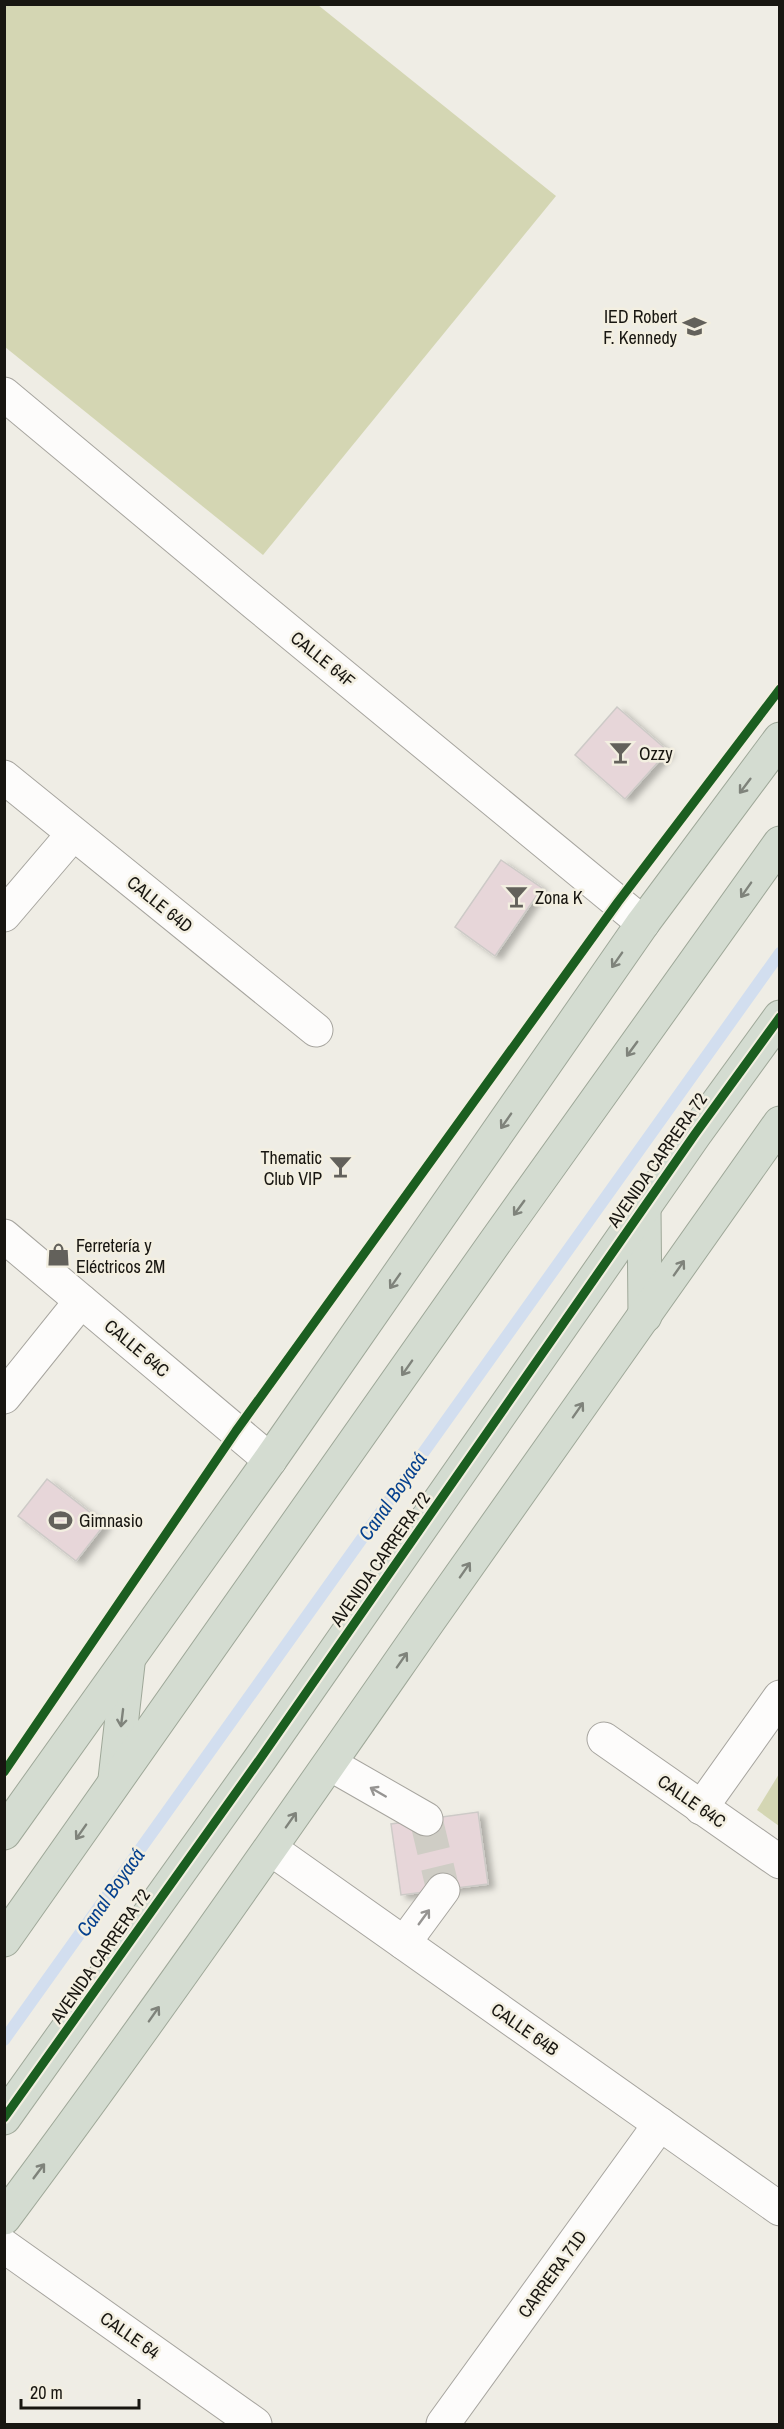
<svg xmlns="http://www.w3.org/2000/svg" width="784" height="2429" viewBox="0 0 784 2429" font-family="'Archivo Narrow',sans-serif">
<defs>
<filter id="shadow"><feDropShadow dx="6" dy="4" stdDeviation="3" flood-color="#0004"/></filter>
</defs>
<rect width="100%" height="100%" fill="#efede5"/>
<g fill="#d4d6b3">
<path d="M4 5H318L556 196 263 555 5 347Z"/>
<path d="M779 1774V1826L757 1810Z"/>
</g>
<g fill="none" stroke-linecap="round" stroke-linejoin="round">
<path stroke="#d2deef" stroke-width="12" d="M4 2040 780 953"/>
</g>
<g fill="#e7d6d9" stroke="#cdcac7" stroke-width="1.5" filter="url(#shadow)">
<path d="M617 707 668 751 625 799 575 755Z"/>
<path d="M501 860 542 888 495 956 455 927Z"/>
<path d="M47 1479 105 1524 76 1561 18 1516Z"/>
<path d="M478 1812 488 1884 401 1895 391 1824Z"/>
</g>
<g fill="none" stroke-linecap="round" stroke-linejoin="round">
<path stroke="#cfcdc5" stroke-width="33" stroke-dasharray="33 16" stroke-linecap="butt" d="M426 1819 443 1890"/>
<defs>
<g id="minor">
<path d="M4 394 257 605 643 923"/>
<path d="M4 777 316 1030"/>
<path d="M4 915 73 834"/>
<path d="M4 1236 270 1460"/>
<path d="M4 1397 81 1301"/>
<path d="M604 1739 780 1862"/>
<path d="M330 1764 426 1819"/>
<path d="M701 1808 780 1697"/>
<path d="M271 1849 780 2209"/>
<path d="M404 1943 443 1890"/>
<path d="M4 2246 255 2424"/>
<path d="M443 2424 660 2124"/>
</g>
<g id="highway">
<path d="M644 1207 645 1316"/>
<path d="M115 1779 128 1664"/>
<path d="M4 1833 270 1460 643 923 780 739"/>
<path d="M4 1940 493 1245 780 843"/>
<path d="M4 2118 260 1759 695 1134 780 1017"/>
<path d="M4 2218C151 2021 290 1820 430 1619 546 1453 664 1289 780 1123"/>
</g>
</defs>
<use href="#minor" stroke="#a7a59f" stroke-width="35"/>
<use href="#highway" stroke="#9fa899" stroke-width="35"/>
<use href="#minor" stroke="#fdfcfb" stroke-width="33"/>
<use href="#highway" stroke="#d4dcd1" stroke-width="33"/>
<defs>
<g id="cycleway">
<path d="M4 1772 236 1431 618 902 780 689"/>
<path d="M4 2118 260 1759 695 1134 780 1017"/>
</g>
</defs>
<use href="#cycleway" stroke="#f3efe1" stroke-width="13"/>
<use href="#cycleway" stroke="#1b5e20" stroke-width="9"/>
</g>
<defs><path id="oneway-shaft" d="M-6 0H5M1.5-3L5.5 0L1.5 3" fill="none" stroke-width="1.6" stroke-linecap="round" stroke-linejoin="round" transform="scale(1.5)"/></defs>
<g stroke="#7f837b">
<use href="#oneway-shaft" transform="translate(745 786) rotate(127)"/>
<use href="#oneway-shaft" transform="translate(746 890) rotate(125)"/>
<use href="#oneway-shaft" transform="translate(617 960) rotate(125)"/>
<use href="#oneway-shaft" transform="translate(632 1049) rotate(126)"/>
<use href="#oneway-shaft" transform="translate(506 1121) rotate(125)"/>
<use href="#oneway-shaft" transform="translate(519 1208) rotate(126)"/>
<use href="#oneway-shaft" transform="translate(679 1268) rotate(-55)"/>
<use href="#oneway-shaft" transform="translate(395 1281) rotate(125)"/>
<use href="#oneway-shaft" transform="translate(407 1368) rotate(125)"/>
<use href="#oneway-shaft" transform="translate(578 1410) rotate(-55)"/>
<use href="#oneway-shaft" transform="translate(465 1570) rotate(-55)"/>
<use href="#oneway-shaft" transform="translate(402 1660) rotate(-55)"/>
<use href="#oneway-shaft" transform="translate(122 1718) rotate(97)"/>
<use href="#oneway-shaft" transform="translate(291 1820) rotate(-55)"/>
<use href="#oneway-shaft" transform="translate(81 1832) rotate(125)"/>
<use href="#oneway-shaft" transform="translate(154 2014) rotate(-55)"/>
<use href="#oneway-shaft" transform="translate(39 2171) rotate(-53)"/>
</g>
<g stroke="#969492">
<use href="#oneway-shaft" transform="translate(378 1792) rotate(-150)"/>
<use href="#oneway-shaft" transform="translate(424 1917) rotate(-54)"/>
</g>
<defs>
<symbol id="school-bare" viewBox="-9 -9 18 18"><path d="M0-5L7-2L0 1L-7-2ZM-4 1L0 2.5L4 1V4Q0 6-4 4Z" fill="#63615b" stroke="#f3efe1" stroke-width="2.5" paint-order="stroke"/></symbol>
<symbol id="bar-bare" viewBox="-9 -9 18 18"><path d="M-6-5H6L.8 .8V4.5H3.5V6h-7V4.5H-.8V.8Z" fill="#63615b" stroke="#f3efe1" stroke-width="2.5" paint-order="stroke"/></symbol>
<symbol id="shop-bare" viewBox="-9 -9 18 18"><path d="M-5-2.5h2.3a2.7 3.5 0 0 1 5.4 0H5L5.5 6h-11ZM-1.5-2.5h3a1.5 2.3 0 0 0-3 0Z" fill="#63615b" stroke="#f3efe1" stroke-width="2.5" paint-order="stroke"/></symbol>
<symbol id="stadium-bare" viewBox="-9 -9 18 18"><path d="M0-5a6.5 5 0 1 0 0 10a6.5 5 0 1 0 0-10ZM-3.5-1.8h7v3.6h-7Z" fill="#63615b" stroke="#f3efe1" stroke-width="2.5" paint-order="stroke"/></symbol>
</defs>
<g fill-rule="evenodd">
<use href="#school-bare" x="678" y="310" width="33" height="33"/>
<use href="#bar-bare" x="604" y="736" width="33" height="33"/>
<use href="#bar-bare" x="500" y="880" width="33" height="33"/>
<use href="#bar-bare" x="324" y="1150" width="33" height="33"/>
<use href="#shop-bare" x="42" y="1238" width="33" height="33"/>
<use href="#stadium-bare" x="44" y="1504" width="33" height="33"/>
</g>
<g text-anchor="middle" dominant-baseline="central" stroke-width="5" stroke-linejoin="round" paint-order="stroke">
<g font-size="18" fill="#181611" stroke="#f3efe1" text-anchor="start">
<text x="677" y="316" text-anchor="end">IED Robert<tspan x="677" dy="21">F. Kennedy</tspan></text>
<text x="639" y="753">Ozzy</text>
<text x="535" y="897">Zona K</text>
<text x="322" y="1157" text-anchor="end">Thematic<tspan x="322" dy="21">Club VIP</tspan></text>
<text x="76" y="1245">Ferretería y<tspan x="76" dy="21">Eléctricos 2M</tspan></text>
<text x="79" y="1520">Gimnasio</text>
</g>
<g font-size="18" fill="#181611" stroke="#f3efe1">
<text transform="translate(323 659) rotate(39)">CALLE 64F</text>
<text transform="translate(160 904) rotate(39)">CALLE 64D</text>
<text transform="translate(657 1160) rotate(-55)">AVENIDA CARRERA 72</text>
<text transform="translate(137 1348) rotate(40)">CALLE 64C</text>
<text transform="translate(380 1559) rotate(-55)">AVENIDA CARRERA 72</text>
<text transform="translate(692 1801) rotate(35)">CALLE 64C</text>
<text transform="translate(100 1956) rotate(-55)">AVENIDA CARRERA 72</text>
<text transform="translate(525 2029) rotate(35)">CALLE 64B</text>
<text transform="translate(552 2274) rotate(-54)">CARRERA 71D</text>
<text transform="translate(130 2335) rotate(35)">CALLE 64</text>
</g>
<g font-size="20" font-style="italic" fill="#06418e" stroke="#f3efe1">
<text transform="translate(392 1496) rotate(-55)">Canal Boyacá</text>
<text transform="translate(110 1892) rotate(-55)">Canal Boyacá</text>
</g>
</g>
<rect width="784" height="2429" fill="none" stroke="#181611" stroke-width="12"/>
<path d="M21 2399v9h118v-9" fill="none" stroke="#181611" stroke-width="3"/>
<text x="30" y="2399" font-size="18" fill="#181611" stroke="#f3efe1" stroke-width="4.5" paint-order="stroke">20 m</text>
</svg>
